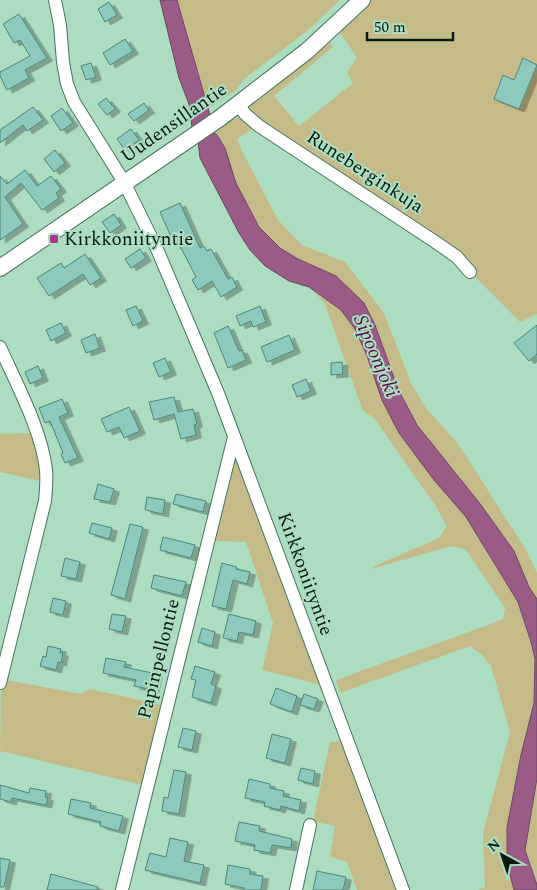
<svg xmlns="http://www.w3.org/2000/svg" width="537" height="890" viewBox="0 0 537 890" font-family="Spectral,serif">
<defs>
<filter id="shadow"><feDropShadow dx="5.5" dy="3" stdDeviation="0" flood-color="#0004"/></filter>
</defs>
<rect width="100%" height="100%" fill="#acddc0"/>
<g fill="#c5bb89">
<path d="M177 0H340L307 31 244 79 236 90 208 109Z"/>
<path d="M372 0H537V64L523 59 514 80 503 76 494 99 519 109 537 65V314L520 322 470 272 263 128 249 110 253 102 329 42 333 47 274 96 299 126 353 83 347 72 357 58 339 31Z"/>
<path d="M239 118 244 120 254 128 237 139 242 151 278 220 302 245 345 262 384 313 411 383 425 407 459 445 526 550 537 573V599L529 587 514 551 481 505 417 425 398 389 375 325 336 276 297 259 280 248 259 227 236 183 225 148 210 131 231 119Z"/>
<path d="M309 287 341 310 355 329 399 433 434 480 466 517 518 602 531 642 535 659 534 703 521 755 507 827V863L514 890H478L485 887 483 833 510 732 491 666 481 654 470 646 340 693 336 680 488 625 503 619 505 608 466 550 452 546 371 569 375 566 439 538 447 526 435 505 374 418 363 411 324 302Z"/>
<path d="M32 433 39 453 41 481 0 472V434Z"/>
<path d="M238 456 321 685 262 670 273 623 246 542 214 541 233 458Z"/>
<path d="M1 679 81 694 90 689 167 706 147 786 0 751Z"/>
<path d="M343 741 395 890H357L347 862 330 857 335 826 313 821 330 742Z"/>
<path d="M537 778V885L525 850Z"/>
</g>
<g fill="#9a5b87" stroke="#6e4864">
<path d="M160 0H177L210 115 192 128 189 104 179 78Z"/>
<path d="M210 131 217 135 225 148 236 183 259 227 280 248 298 259 336 276 364 303 375 325 398 389 417 425 481 505 514 551 529 587 537 599V778L525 850 537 885V890H514L507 863V827L521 755 534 703 535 659 531 642 518 602 466 517 434 480 399 433 382 400 367 356 355 329 341 310 309 287 289 281 265 266 250 250 239 233 200 158 198 140Z"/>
</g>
<g fill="#8dc9bc" stroke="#4c867a" filter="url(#shadow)">
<path d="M109 2 117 15 105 22 98 9Z"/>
<path d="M19 14 47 58 25 70 29 78 7 90 0 76V72L30 56 20 40 14 43 3 24Z"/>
<path d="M125 39 133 51 110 65 103 53Z"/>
<path d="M523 58 537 65 519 109 494 99 503 75 514 80Z"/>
<path d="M91 63 96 77 86 80 81 66Z"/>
<path d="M106 98 115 109 107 115 98 104Z"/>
<path d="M144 103 149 110 134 121 128 114Z"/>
<path d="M33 107 43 120 27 131 23 125 0 143V130Z"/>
<path d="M62 108 73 123 61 131 51 116Z"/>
<path d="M131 129 139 140 125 150 117 139Z"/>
<path d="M55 150 65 163 54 172 44 159Z"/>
<path d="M25 170 37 186 51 176 61 189 56 193 59 198 42 210 21 183 5 197 23 224 0 240V176L7 184Z"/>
<path d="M180 203 200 248 204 246 207 251 211 249 228 279 232 277 237 287 221 297 212 281 198 290 192 280 196 277 179 244 175 246 160 212Z"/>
<path d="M114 214 121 225 110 233 102 222Z"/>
<path d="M140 249 146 258 131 268 125 259Z"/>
<path d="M85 254 101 278 90 285 83 274 49 296 37 278 61 263 64 268Z"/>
<path d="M136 306 143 321 133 326 126 310Z"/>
<path d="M260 306 266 322 253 327 251 321 240 326 236 316Z"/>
<path d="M61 323 66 333 51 341 46 330Z"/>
<path d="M537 325V354L529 361 514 343Z"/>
<path d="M228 326 239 351 242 350 246 360 228 368 214 333Z"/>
<path d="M95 334 100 348 86 353 81 340Z"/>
<path d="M289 335 295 350 267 362 261 347Z"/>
<path d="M165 358 171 372 159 377 153 363Z"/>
<path d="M342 362 343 374 331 375V363Z"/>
<path d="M38 366 43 378 30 384 25 372Z"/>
<path d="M306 379 311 391 297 397 292 385Z"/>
<path d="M174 397 178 412 193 409 197 424 194 425 196 435 181 439 174 414 154 420 149 402Z"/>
<path d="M62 399 68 413 59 417 78 458 65 463 61 454 63 453 50 421 45 423 39 408Z"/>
<path d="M129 407 140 431 124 438 119 427 107 432 101 419Z"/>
<path d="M98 484 114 489 110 502 94 499Z"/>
<path d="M176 494 206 501 203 512 173 504Z"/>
<path d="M147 497 165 500 163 514 145 510Z"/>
<path d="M92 523 112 528 109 539 89 533Z"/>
<path d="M130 524 143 527 125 599 111 595Z"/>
<path d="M163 537 195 545 191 558 160 550Z"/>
<path d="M65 558 80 562 76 579 61 576Z"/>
<path d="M222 563 237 567 236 569 250 572 247 584 233 580 226 609 212 606Z"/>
<path d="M154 575 186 582 182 596 151 588Z"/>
<path d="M53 598 66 601 63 615 50 612Z"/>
<path d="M112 614 126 616 122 632 109 629Z"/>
<path d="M229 614 256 621 253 635 239 632 237 641 223 638Z"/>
<path d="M202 628 215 632 212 646 198 642Z"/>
<path d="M48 646 61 649 60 653H63L61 663 58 662 56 670 40 666 43 656 46 657Z"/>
<path d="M106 658 126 662 124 667 157 674 153 690 134 686 136 680 103 673Z"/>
<path d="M195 666 215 672 211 684 216 686 211 703 192 697 196 680 191 679Z"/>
<path d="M276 688 297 696 292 712 270 704Z"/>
<path d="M304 694 318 699 314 709 300 705Z"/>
<path d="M183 728 196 731 192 750 178 747Z"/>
<path d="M272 734 291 739 285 763 266 758Z"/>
<path d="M301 768 315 771 313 784 298 780Z"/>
<path d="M174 770 186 772 179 814 162 811 164 797 168 798Z"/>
<path d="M249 779 270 784V788L284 791 283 796 301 800 299 811 281 806 280 810 264 806 265 802 245 798Z"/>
<path d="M0 785 29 793 30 788 46 791 45 797 48 798 46 805 12 798 11 802 0 799Z"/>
<path d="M71 799 91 803 90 808 123 816 119 831 100 826 101 822 68 814Z"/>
<path d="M239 822 260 826 259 831 292 839 291 848 272 845 270 853 254 850 255 845 235 841Z"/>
<path d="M170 838 188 842 184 861 204 865 200 883 145 870 150 853 166 857Z"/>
<path d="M0 858 10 860 4 887H0Z"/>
<path d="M228 865 250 869V874L263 876 261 890H244V888L225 884Z"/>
<path d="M317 871 346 877 343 890H313Z"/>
<path d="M51 874 98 887 97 890H47Z"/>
</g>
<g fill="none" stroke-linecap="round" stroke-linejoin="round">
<defs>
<g id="minor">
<path d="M55 0 60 25 63 62 67 84 74 102 124 182 157 249 218 393 403 890"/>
<path d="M238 104 245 114 259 126 434 241 457 257 470 272"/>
<path d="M0 347C16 383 42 431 46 470 47 481 46 491 45 501L0 683"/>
<path d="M122 890 234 437"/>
<path d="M296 890 310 825"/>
</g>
<path id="tertiary" d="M0 268 220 118 307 51 362 0"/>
</defs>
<use href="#minor" stroke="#47755b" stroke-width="14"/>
<use href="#tertiary" stroke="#47755b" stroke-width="18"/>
<use href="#minor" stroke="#fff" stroke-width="12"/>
<use href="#tertiary" stroke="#fff" stroke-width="16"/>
</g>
<rect fill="#ab368f" stroke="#acddc0" stroke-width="2" x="49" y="234" width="10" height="10" rx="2.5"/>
<g text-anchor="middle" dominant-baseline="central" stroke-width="4" stroke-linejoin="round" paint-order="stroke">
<g font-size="19" fill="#091c12" stroke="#acddc0">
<text transform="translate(174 123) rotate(-35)">Uudensillantie</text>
<text transform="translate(365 172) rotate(33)">Runeberginkuja</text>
<text transform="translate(305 574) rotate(70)">Kirkkoniityntie</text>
<text transform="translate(159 659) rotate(-76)">Papinpellontie</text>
</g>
<g font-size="19" fill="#091c12" stroke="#acddc0" text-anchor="start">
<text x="64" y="239">Kirkkoniityntie</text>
</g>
<g font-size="20" font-style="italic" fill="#5d0d4c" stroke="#acddc0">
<text transform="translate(376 356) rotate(67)">Sipoonjoki</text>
</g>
</g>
<g transform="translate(502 855) rotate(320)" stroke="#acddc0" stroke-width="4" paint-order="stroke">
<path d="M0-4L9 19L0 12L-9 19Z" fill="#091c12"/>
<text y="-8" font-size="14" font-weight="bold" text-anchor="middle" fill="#091c12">N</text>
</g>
<path d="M367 32v8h86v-8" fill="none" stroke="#091c12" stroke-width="2.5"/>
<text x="374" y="32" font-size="15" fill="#091c12" stroke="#acddc0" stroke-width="4" paint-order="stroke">50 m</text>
</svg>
